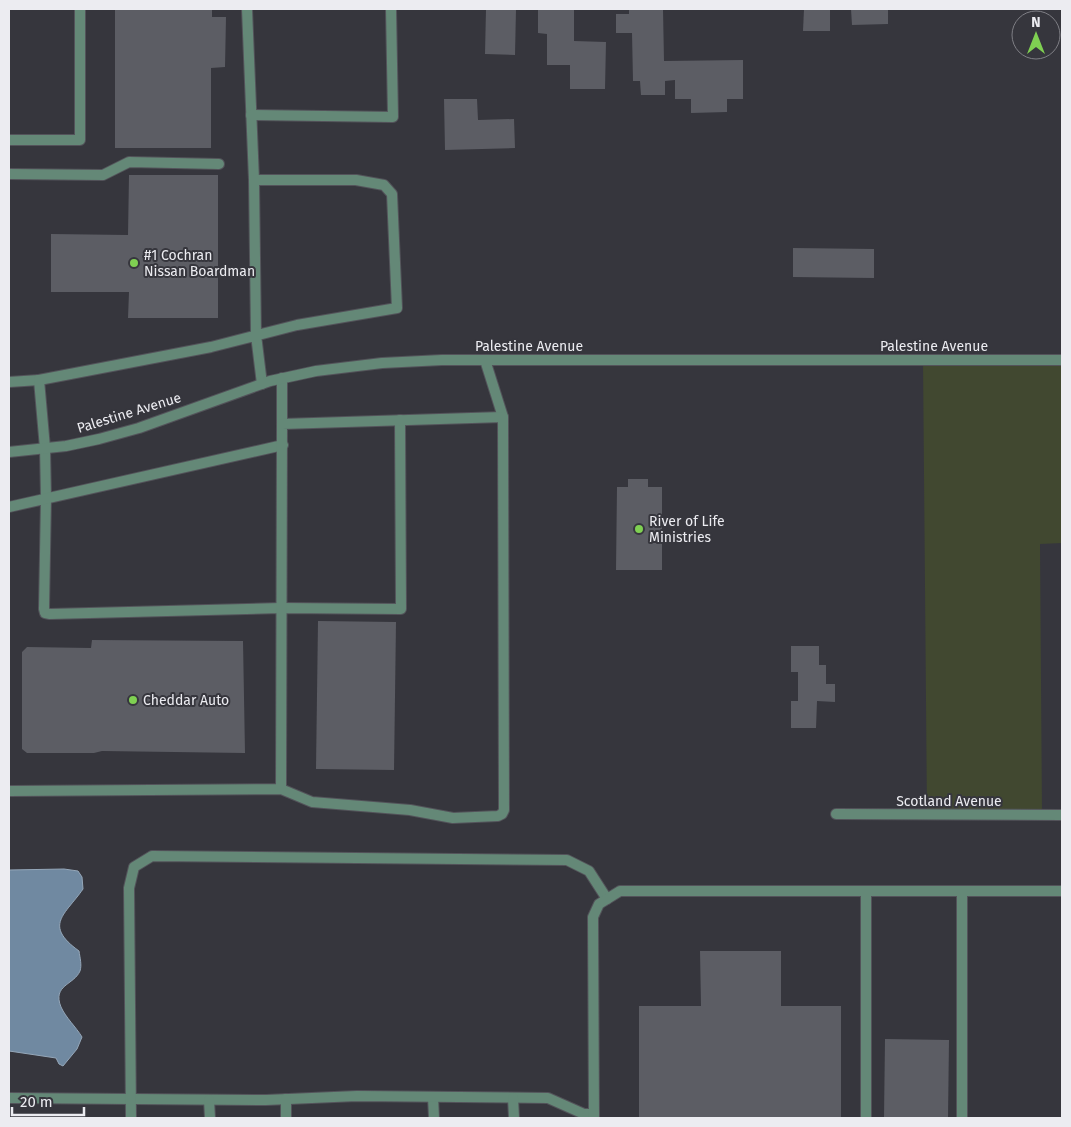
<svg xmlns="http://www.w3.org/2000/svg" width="1071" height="1127" viewBox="0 0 1071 1127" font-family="'Fira Sans',sans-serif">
<rect width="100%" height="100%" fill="#36363d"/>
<path fill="#414830" d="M923 360H1062V543L1040 544 1042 814H927Z"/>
<path fill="#7089a1" stroke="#95a7b9" d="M64 869 78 871 82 877 83 889C65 915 43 925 79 951 80 958 82 965 80 971 74 985 52 985 61 1007 66 1018 76 1027 82 1037L77 1049 63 1066 59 1064 56 1058 9 1051V870Z"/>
<g fill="#5c5d64">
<path d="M115 9H212V17H226L225 67 211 68V148H115Z"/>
<path d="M486 9H516L515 55 485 54Z"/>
<path d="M538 9H574V41L606 42 605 89H570V65H547V34L538 33Z"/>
<path d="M629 9H663L664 61 743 60V99H727V112L691 113V99H675V80L665 81V95H641L640 81H633L632 33H616V14H629Z"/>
<path d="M804 9H830V31H803Z"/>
<path d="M851 9H888V24L852 25Z"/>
<path d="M444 99H477L478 120 514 119 515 148 445 150Z"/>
<path d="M129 175H218V318H128L129 292H51V234L128 235Z"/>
<path d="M793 248 874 249V278L793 277Z"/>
<path d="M628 479H648V487H662V570H616L617 487H628Z"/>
<path d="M318 621 396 622 394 770 316 769Z"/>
<path d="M92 640 243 641 245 753 102 751 94 753H27L22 749V652L27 647 91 648Z"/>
<path d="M791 646H819V665H826V684H835V702L817 701 816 728H791V701H798V672H791Z"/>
<path d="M700 951H781V1006H841V1118H639V1006H701Z"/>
<path d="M885 1039 949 1040 948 1118H884Z"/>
</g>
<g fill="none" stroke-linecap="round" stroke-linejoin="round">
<defs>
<g id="lane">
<path d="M247 9 254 180"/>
<path d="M251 115 393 117 391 9"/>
<path d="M9 140H80V9"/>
<path d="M9 174 103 175 129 162 219 164"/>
<path d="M485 360 503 417"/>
<path d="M282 378V424"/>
<path d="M9 382 39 380"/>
<path d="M262 384 256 335 254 180H356L384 185 392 194 397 308 297 325 211 347 39 380 45 448 46 498 44 609 45 613 50 614 281 608 401 609 400 420"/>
<path d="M9 507 283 445"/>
<path d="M9 791 281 789 312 802 410 810 453 818 498 816 502 814 504 810 503 417 282 424 281 789"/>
<path d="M866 891V1118"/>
<path d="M962 891V1118"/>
<path d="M433 1097 434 1118"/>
<path d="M9 1098 266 1100 357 1096 548 1098 584 1114H594"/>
<path d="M513 1098 514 1118"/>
<path d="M209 1100 210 1118"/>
<path d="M131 1118 129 888 134 867 152 856 567 860 589 871 607 899"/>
<path d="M286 1118V1099"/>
<path d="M594 1118 593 917 599 904 620 891H1062"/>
</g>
<g id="street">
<path d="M9 452 66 446 99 439 139 428 270 381 316 371 382 363 442 360H1062"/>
<path d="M836 814 1062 815"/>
</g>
</defs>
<use href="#lane" stroke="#53535a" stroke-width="12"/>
<use href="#street" stroke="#53535a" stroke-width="12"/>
<use href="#lane" stroke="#648877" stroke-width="10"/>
<use href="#street" stroke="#648877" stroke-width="10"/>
</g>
<g fill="#7fd052" stroke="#36363d" stroke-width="2">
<circle cx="134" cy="263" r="5"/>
<circle cx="639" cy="529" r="5"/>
<circle cx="133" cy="700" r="5"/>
</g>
<g text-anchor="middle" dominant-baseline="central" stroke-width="4" stroke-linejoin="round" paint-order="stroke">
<g font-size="14" fill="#ececf1" stroke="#36363d" text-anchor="start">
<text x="144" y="255">#1 Cochran<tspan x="144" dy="16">Nissan Boardman</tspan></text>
<text x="649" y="521">River of Life<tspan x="649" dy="16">Ministries</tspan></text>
<text x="143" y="700">Cheddar Auto</text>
</g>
<g font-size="14" fill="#ececf1" stroke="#36363d">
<text x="529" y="346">Palestine Avenue</text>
<text x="934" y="346">Palestine Avenue</text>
<text transform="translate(129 413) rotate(-17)">Palestine Avenue</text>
<text x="949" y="801">Scotland Avenue</text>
</g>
</g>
<rect width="1071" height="1127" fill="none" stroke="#ececf1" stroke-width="20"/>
<g transform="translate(1036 35)"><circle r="24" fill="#36363d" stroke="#7f7f85"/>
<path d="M0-4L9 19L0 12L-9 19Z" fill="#7fd052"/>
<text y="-8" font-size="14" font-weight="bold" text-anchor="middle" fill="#ececf1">N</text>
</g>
<path d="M12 1107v8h72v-8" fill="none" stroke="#ececf1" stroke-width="2.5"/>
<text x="20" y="1107" font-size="15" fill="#ececf1" stroke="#36363d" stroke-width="4" paint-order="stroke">20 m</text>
</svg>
